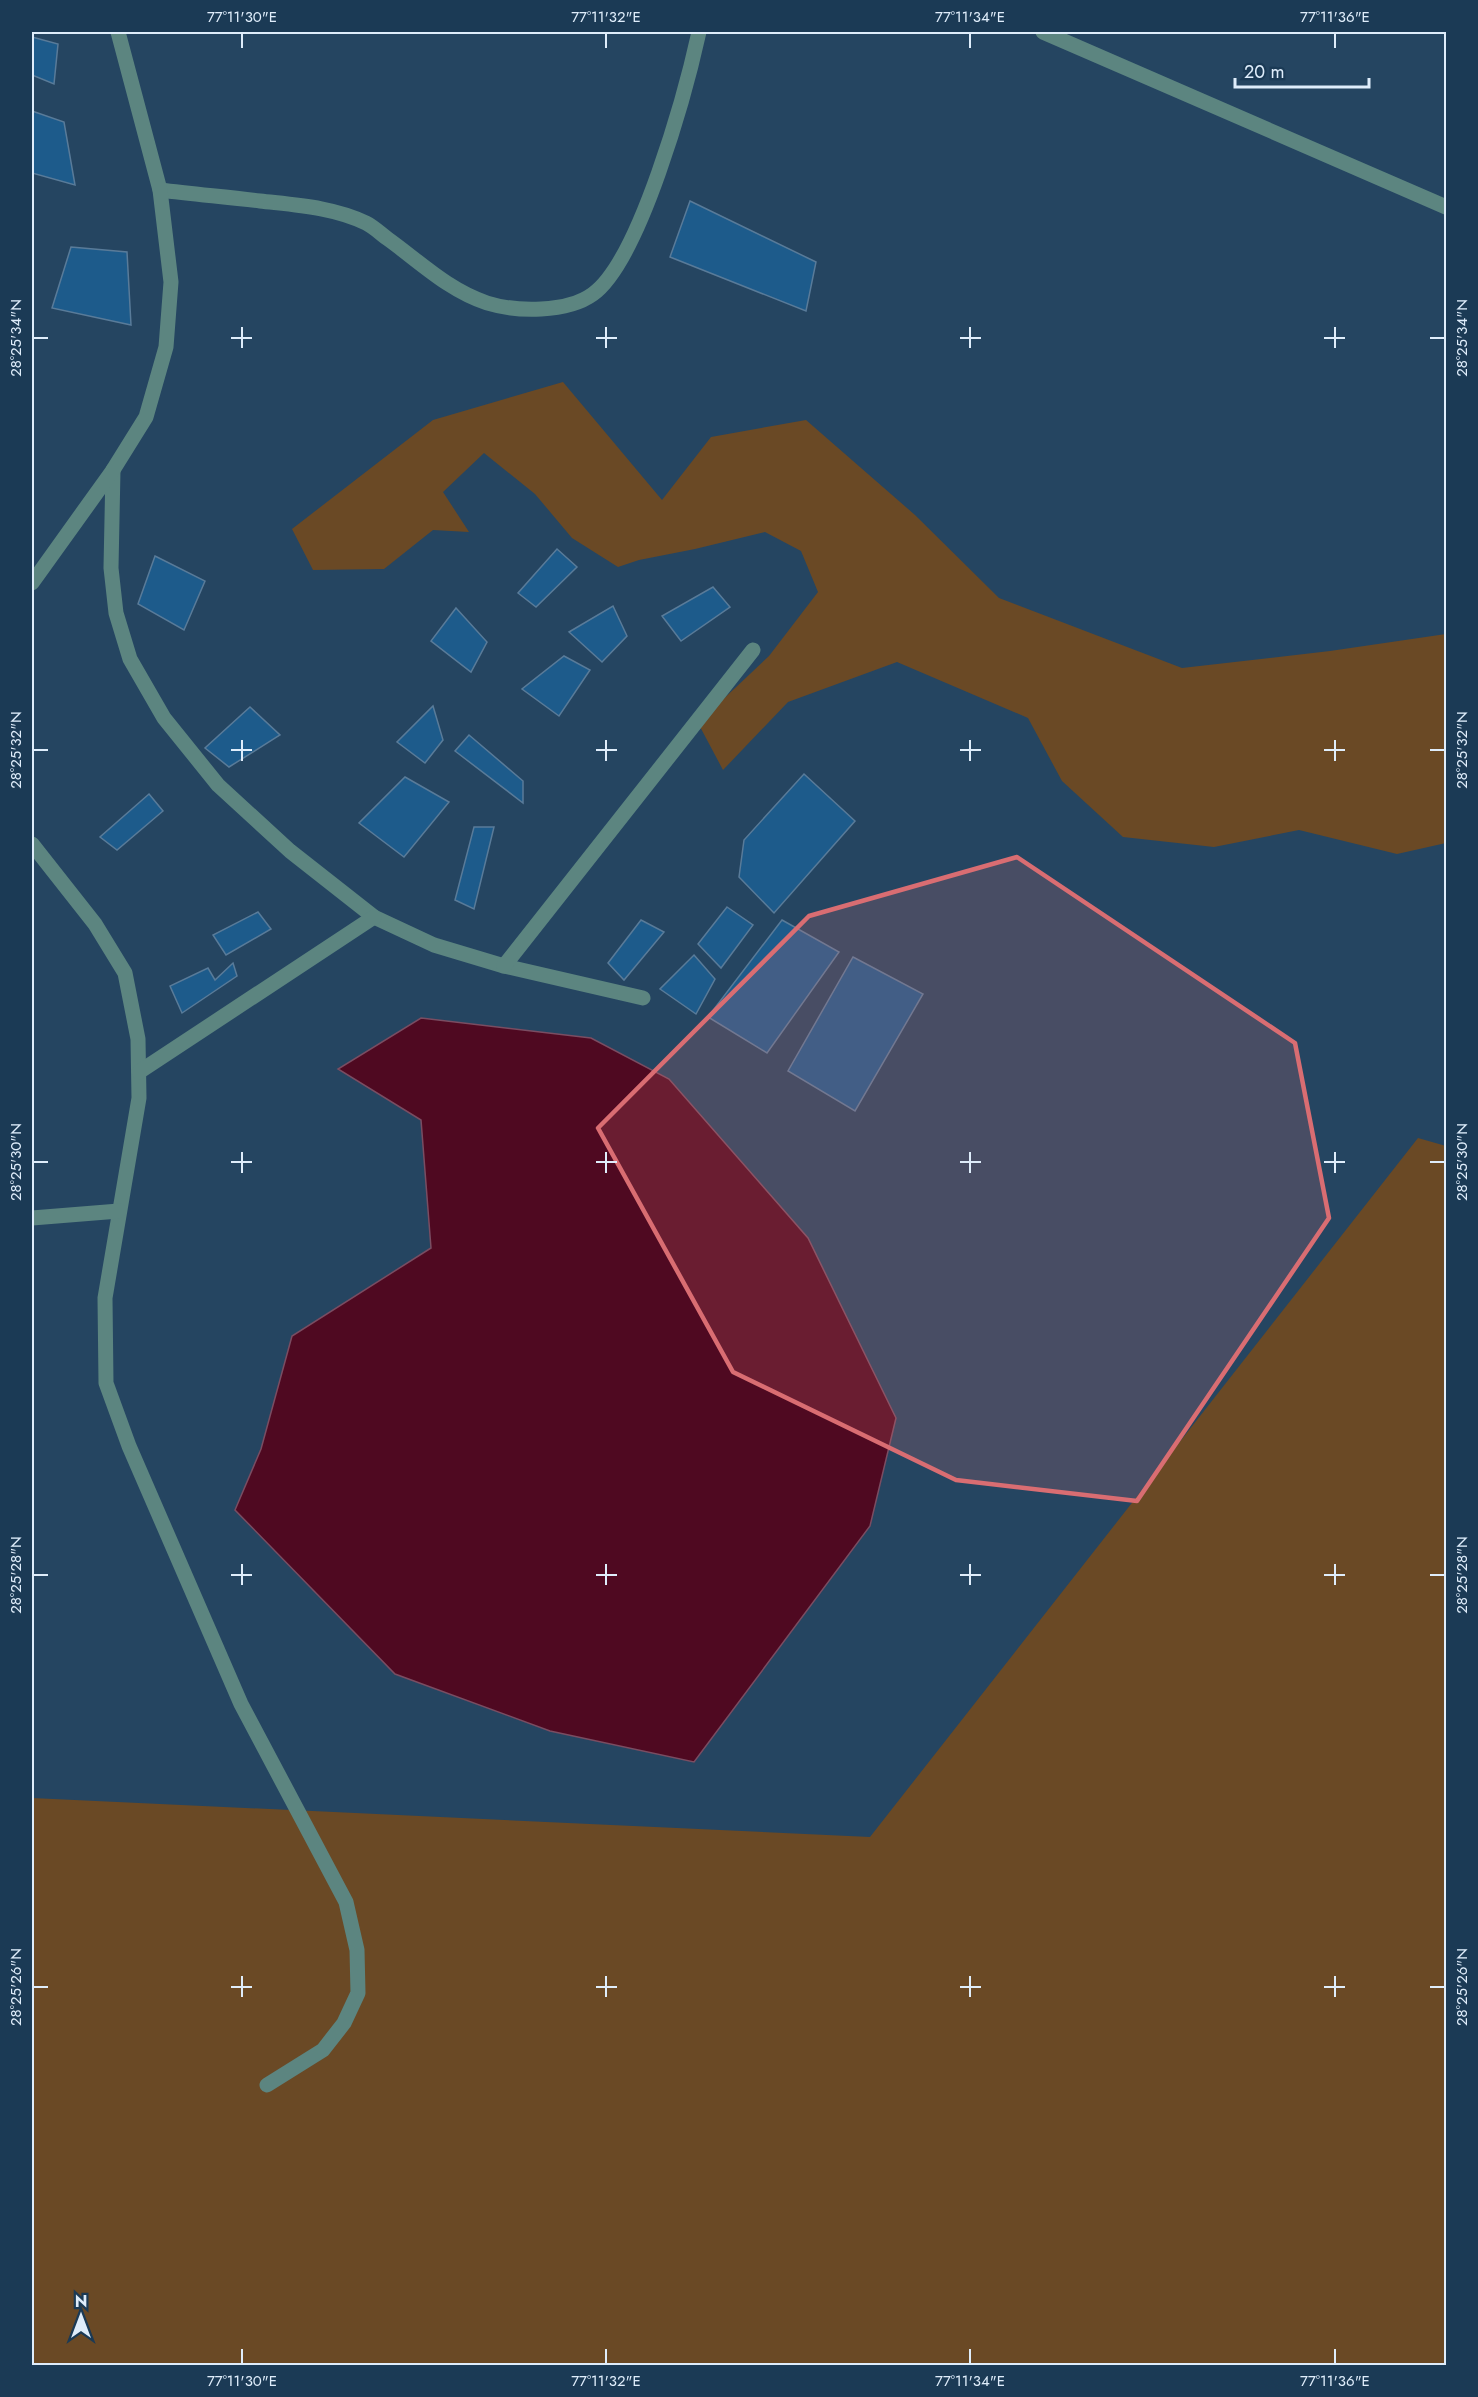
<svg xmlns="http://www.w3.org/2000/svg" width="1478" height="2397" viewBox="0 0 1478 2397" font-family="Jost,sans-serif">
<rect width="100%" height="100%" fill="#254561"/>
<g fill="#6a4925">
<path d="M563 382 662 500 711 437 806 420 915 515 999 598 1182 668 1330 651 1446 634V843L1397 854 1299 830 1214 847 1123 837 1062 781 1028 718 897 662 788 702 723 770 698 723 769 656 818 592 801 551 765 532 695 549 639 560 618 567 572 538 535 494 484 453 443 492 469 532 433 530 384 569 313 570 292 529 433 420Z"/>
<path d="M1418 1138 1446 1146V2365L32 2366V1798L870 1837Z"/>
</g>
<path fill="#4f0921" stroke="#7a4d62" stroke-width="1.5" d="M421 1018 591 1038 669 1079 808 1238 896 1418 870 1526 694 1762 550 1731 395 1674 235 1510 261 1449 292 1336 431 1248 421 1120 338 1069Z"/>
<g fill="#1d5b8b" stroke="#597b99" stroke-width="1.5">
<path d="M32 37 58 44 54 84 32 75Z"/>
<path d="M32 111 64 122 75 185 32 173Z"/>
<path d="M690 201 816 262 806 311 670 257Z"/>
<path d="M71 247 127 252 131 325 52 308Z"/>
<path d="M557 549 577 567 536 607 518 593Z"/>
<path d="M155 556 205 581 184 630 138 604Z"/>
<path d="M713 587 730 607 681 641 662 616Z"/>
<path d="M613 606 627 636 602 662 569 632Z"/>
<path d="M456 608 487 642 471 672 431 641Z"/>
<path d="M564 656 590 670 559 716 522 689Z"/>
<path d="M433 706 443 740 425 763 397 742Z"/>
<path d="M250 707 280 735 229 767 205 748Z"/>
<path d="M469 735 523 781V803L455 751Z"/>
<path d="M804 774 855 821 774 913 739 877 744 840Z"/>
<path d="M405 777 449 802 404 857 359 823Z"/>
<path d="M149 794 163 811 117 850 100 837Z"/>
<path d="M474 827H494L474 909 455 900Z"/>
<path d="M727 907 753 925 721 968 698 944Z"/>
<path d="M258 912 271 929 226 955 213 935Z"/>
<path d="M641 920 664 932 624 980 608 963Z"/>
<path d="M782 920 839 952 767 1053 708 1017Z"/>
<path d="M694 955 715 979 696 1014 660 989Z"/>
<path d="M853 957 923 994 855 1111 788 1071Z"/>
<path d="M233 963 237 976 182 1013 170 986 208 968 215 980Z"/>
</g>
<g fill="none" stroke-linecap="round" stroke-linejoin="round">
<g stroke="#5c8580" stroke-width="15">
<path d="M1043 32 1446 207"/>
<path d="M160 190C193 194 226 197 260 201 295 205 333 207 366 223 374 227 381 234 388 239 420 262 448 290 487 303 516 312 567 313 593 294 640 260 686 91 699 32"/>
<path d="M113 470 111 568 116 613 130 659 164 718 218 785 290 851 374 917 434 945 504 966 643 998"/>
<path d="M32 583 113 470 146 417 166 347 171 282 160 190 118 32"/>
<path d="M32 844 95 924 125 973 138 1039 139 1098 105 1298 106 1383 129 1446 241 1704 346 1902 357 1950 358 1993 344 2023 323 2050 267 2085"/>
<path d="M504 966 753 650"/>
<path d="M139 1072 374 917"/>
<path d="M32 1218 119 1211"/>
</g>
</g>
<path fill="#d96d72" fill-opacity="0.2" stroke="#d96d72" stroke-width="4.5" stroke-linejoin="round" d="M1017 857 1295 1043 1329 1218 1137 1501 956 1480 733 1372 598 1128 809 916Z"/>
<path fill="none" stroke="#dfedfb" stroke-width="2" d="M242 33V48M606 33V48M970 33V48M1335 33V48M242 327V348M606 327V348M970 327V348M1335 327V348M33 338H48M231 338H252M596 338H617M960 338H981M1324 338H1345M1430 338H1445M242 740V761M606 740V761M970 740V761M1335 740V761M33 750H48M231 750H252M596 750H617M960 750H981M1324 750H1345M1430 750H1445M242 1152V1173M606 1152V1173M970 1152V1173M1335 1152V1173M33 1162H48M231 1162H252M596 1162H617M960 1162H981M1324 1162H1345M1430 1162H1445M242 1564V1585M606 1564V1585M970 1564V1585M1335 1564V1585M33 1575H48M231 1575H252M596 1575H617M960 1575H981M1324 1575H1345M1430 1575H1445M242 1976V1997M606 1976V1997M970 1976V1997M1335 1976V1997M33 1987H48M231 1987H252M596 1987H617M960 1987H981M1324 1987H1345M1430 1987H1445M242 2349V2364M606 2349V2364M970 2349V2364M1335 2349V2364"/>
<rect width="1478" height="2397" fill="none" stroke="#1b3a55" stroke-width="66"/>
<g transform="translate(81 2316)" stroke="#1b3a55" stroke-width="4.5" paint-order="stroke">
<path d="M0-4.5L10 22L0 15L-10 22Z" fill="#dfedfb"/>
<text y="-9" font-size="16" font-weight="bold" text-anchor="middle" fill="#dfedfb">N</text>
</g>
<path d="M1235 78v9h134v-9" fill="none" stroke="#dfedfb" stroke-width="3"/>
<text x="1244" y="78" font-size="18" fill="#dfedfb" stroke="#1b3a55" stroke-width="4.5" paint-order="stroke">20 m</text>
<rect x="33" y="33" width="1412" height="2331" fill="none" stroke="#dfedfb" stroke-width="2"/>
<g font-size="15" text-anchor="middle" fill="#dfedfb">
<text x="242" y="22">77°11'30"E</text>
<text x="606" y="22">77°11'32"E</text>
<text x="970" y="22">77°11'34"E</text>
<text x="1335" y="22">77°11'36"E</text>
<text transform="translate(16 338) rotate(-90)" y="5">28°25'34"N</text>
<text transform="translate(1462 338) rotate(-90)" y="5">28°25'34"N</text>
<text transform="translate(16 750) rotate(-90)" y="5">28°25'32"N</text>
<text transform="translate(1462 750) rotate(-90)" y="5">28°25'32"N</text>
<text transform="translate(16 1162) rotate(-90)" y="5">28°25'30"N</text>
<text transform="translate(1462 1162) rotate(-90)" y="5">28°25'30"N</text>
<text transform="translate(16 1575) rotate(-90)" y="5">28°25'28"N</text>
<text transform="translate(1462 1575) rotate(-90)" y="5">28°25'28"N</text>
<text transform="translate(16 1987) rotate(-90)" y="5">28°25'26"N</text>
<text transform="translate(1462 1987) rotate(-90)" y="5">28°25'26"N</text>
<text x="242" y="2386">77°11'30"E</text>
<text x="606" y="2386">77°11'32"E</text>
<text x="970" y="2386">77°11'34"E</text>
<text x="1335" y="2386">77°11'36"E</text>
</g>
</svg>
